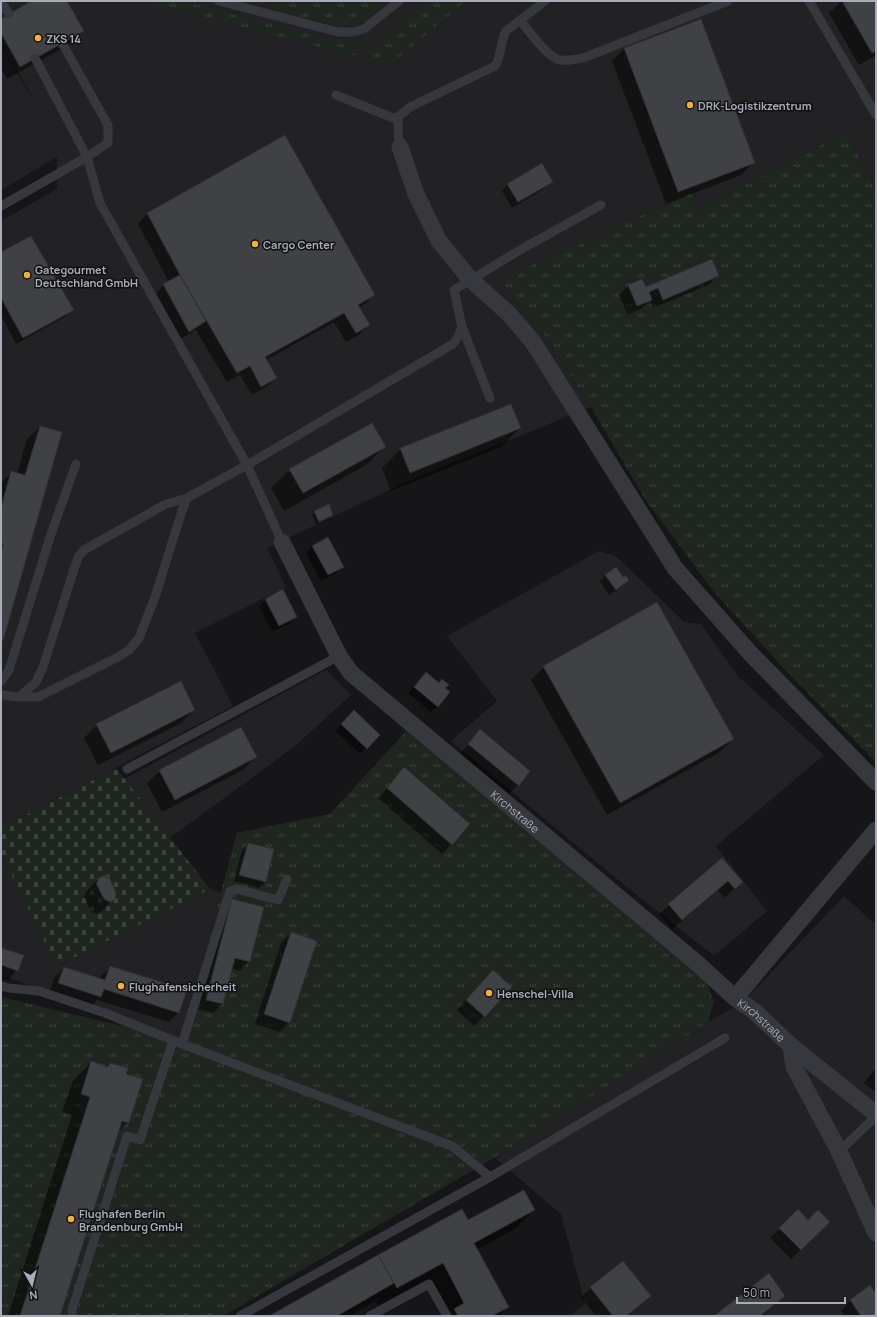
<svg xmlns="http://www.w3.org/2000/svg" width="877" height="1317" viewBox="0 0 877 1317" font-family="Manrope,sans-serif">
<defs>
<pattern id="grass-tufts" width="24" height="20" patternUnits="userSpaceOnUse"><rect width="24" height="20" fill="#1e261f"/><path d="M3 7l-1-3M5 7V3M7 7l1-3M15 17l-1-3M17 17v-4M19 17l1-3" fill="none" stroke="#3c433d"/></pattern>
<pattern id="cemetery-stones" width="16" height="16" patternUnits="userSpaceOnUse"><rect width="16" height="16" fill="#1e261f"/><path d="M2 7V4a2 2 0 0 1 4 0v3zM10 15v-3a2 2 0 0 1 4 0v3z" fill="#3c433d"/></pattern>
</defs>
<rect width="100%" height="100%" fill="#161618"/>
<g fill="#222225">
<path d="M1 1H31L1 19Z"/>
<path d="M67 1H876V189L846 132 699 209 692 192 597 236 508 275 510 294 547 338 591 407 417 477 267 548 286 587 195 633 233 706 1 828V221L57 189V157L1 190V45L14 68 41 112 1 43V33L20 66 84 31Z"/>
<path d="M599 551 616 556 684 622 701 624 738 676 824 755 716 846 767 911 714 956 623 884 451 741 497 701 447 636Z"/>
<path d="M326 670 351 695 295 746 170 838 124 779Z"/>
<path d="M1 853 58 966 210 889 221 893 181 1040 1 975Z"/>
<path d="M844 896 876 925V1316H569L585 1304 561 1214 495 1158 708 1022 743 1002Z"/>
</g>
<g fill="url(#grass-tufts)">
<path d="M143 1H182L340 42 355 41 371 36 353 52 366 55 430 1H466L391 64 298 42Z"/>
<path d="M270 1H371L384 4C377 10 368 20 359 23 342 28 292 17 277 8 274 6 272 3 270 1Z"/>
<path d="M846 132 876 189V762L785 670 714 592 645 499 591 407 547 338 510 294 505 286 508 275 597 236 692 192 699 209Z"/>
<path d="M409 728 705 978 714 1002 708 1022 516 1145 223 1316H1V997L181 1040 237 833 330 814Z"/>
</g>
<path fill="url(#cemetery-stones)" d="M116 768 210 889 57 966 1 853V828Z"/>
<g fill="#0007">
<path d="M32 1H66L83 31 70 44 7 79 1 68V20Z"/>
<path d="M842 1H876V58L875 56 859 65 829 13Z"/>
<path d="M624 49 754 162 741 175 666 204 612 61Z"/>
<path d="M285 137 374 295 365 304 358 308 368 325 359 335 346 342 334 322 266 360 276 378 266 387 252 395 240 375 227 382 196 330 179 340 154 295 164 285 169 282 138 224 147 214Z"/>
<path d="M551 182 545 188 512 208 502 191 508 184Z"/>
<path d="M1 253 72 310 66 316 16 344 1 315Z"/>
<path d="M718 276 708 285 653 308 650 301 641 309 628 315 619 295 629 285 645 288Z"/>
<path d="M40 427 2 640 1 641V483L12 472 17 474 27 439Z"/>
<path d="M520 428 501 447 391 491 382 468 401 449Z"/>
<path d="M384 447 366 465 284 511 271 488 290 470Z"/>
<path d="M315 512 332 515 329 518 316 524 312 514Z"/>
<path d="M312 546 343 566 336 573 321 581 306 553Z"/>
<path d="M606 575 623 579 628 580 622 586 609 595 600 581Z"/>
<path d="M266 599 296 617 290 623 272 632 259 606Z"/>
<path d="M657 604 733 739 720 752 607 815 531 680 544 667Z"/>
<path d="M426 674 444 689 437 706 431 712 408 693Z"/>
<path d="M194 710 181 723 98 765 84 738 97 725Z"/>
<path d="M348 717 379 735 360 754 335 731Z"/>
<path d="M480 731 518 785 509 794 460 754Z"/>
<path d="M256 757 243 770 162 812 147 783 160 771Z"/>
<path d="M404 768 451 844 442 854 378 798Z"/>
<path d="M248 844 273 850 265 882 259 888 234 881 242 850Z"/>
<path d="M722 859 741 882 725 898 718 890 672 929 659 914Z"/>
<path d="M97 880 114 899 101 912 96 914 91 912 84 896 86 894 85 893Z"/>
<path d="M232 900 249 961 240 971 231 968 222 1004 213 1013 197 1009 222 909Z"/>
<path d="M291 933 289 1022 280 1032 255 1024 281 943Z"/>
<path d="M1 949 17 970 8 980 1 978Z"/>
<path d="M111 967 178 1013 169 1022 97 1000 91 1006 49 993 54 978 64 968 100 980 101 976Z"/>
<path d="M484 981 511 987 474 1026 457 1010Z"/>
<path d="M91 1062 107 1067 110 1064 125 1074 128 1122 117 1133 59 1316H8L72 1115 62 1112 73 1081Z"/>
<path d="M876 1068V1092L864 1083Z"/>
<path d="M462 1210 468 1222 534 1210 515 1229 476 1250 508 1307 498 1316H443L424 1281 378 1306 375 1301 349 1316H271Z"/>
<path d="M798 1211 808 1221 829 1222 791 1259 770 1238Z"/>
<path d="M870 1287 876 1295V1316H845L841 1311 850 1301Z"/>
<path d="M591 1288 649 1296 627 1316H596L581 1297Z"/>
<path d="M784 1296 762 1316H715Z"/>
</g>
<g fill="#404145" stroke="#303034">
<path d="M31 1H67L84 31 20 67 1 33V19Z"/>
<path d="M842 1H876V51L872 53Z"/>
<path d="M701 19 755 163 678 192 624 48Z"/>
<path d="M285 135 375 295 358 305 370 325 356 333 344 313 265 357 277 378 261 387 250 366 237 373 180 275 147 213Z"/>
<path d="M542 163 553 182 518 202 507 184Z"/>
<path d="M31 236 74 310 23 338 1 298V252Z"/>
<path d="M712 259 719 276 663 300 658 288 649 292 652 300 637 306 628 285 642 279 646 287Z"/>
<path d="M180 275 206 321 189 332 163 284Z"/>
<path d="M511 404 521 428 410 473 400 448Z"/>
<path d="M372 423 386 447 303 493 289 469Z"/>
<path d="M40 426 62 432 3 641H1V552L3 544H1V508L11 471 25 475Z"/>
<path d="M329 504 333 515 319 522 314 511Z"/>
<path d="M328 537 344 567 328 575 312 546Z"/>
<path d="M616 567 623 577 626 576 629 580 616 590 605 575Z"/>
<path d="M283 589 297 617 279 626 265 599Z"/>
<path d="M657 602 734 739 620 803 543 666Z"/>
<path d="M426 672 439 683 442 679 449 685 445 688 450 692 438 707 414 687Z"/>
<path d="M181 681 195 710 111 753 96 724Z"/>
<path d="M354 710 380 735 367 749 341 724Z"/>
<path d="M241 727 257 757 175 800 159 770Z"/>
<path d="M480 729 530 771 519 786 468 744Z"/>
<path d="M404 767 470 824 452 845 387 788Z"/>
<path d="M248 843 274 849 266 882 239 875Z"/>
<path d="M722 858 743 882 735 889 728 881 682 920 668 904Z"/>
<path d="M105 875 106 878 109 877 116 893 115 900 110 902 104 899 96 883 98 882 97 879Z"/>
<path d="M232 899 264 907 250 962 235 958 223 1004 206 1000Z"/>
<path d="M291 932 317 941 290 1023 264 1014Z"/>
<path d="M1 948 24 955 18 971 1 965Z"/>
<path d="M110 966 187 990 179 1013 104 989 101 997 58 983 64 967 105 980Z"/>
<path d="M493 970 512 987 485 1017 466 1000Z"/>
<path d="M91 1061 108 1067 110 1063 128 1068 126 1074 143 1079 129 1123 122 1121 60 1316H20L90 1097 81 1094Z"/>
<path d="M524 1190 535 1210 474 1243 509 1307 492 1316H458L454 1309 464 1303 443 1263 397 1288 378 1255 462 1209 468 1220Z"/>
<path d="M798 1209 808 1220 818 1210 830 1222 801 1250 779 1228Z"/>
<path d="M378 1255 394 1283 337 1316H269Z"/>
<path d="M623 1261 651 1296 626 1316H613L590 1287Z"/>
<path d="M769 1273 785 1296 760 1316H714Z"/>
<path d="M870 1285 876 1294V1316H861L850 1300Z"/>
</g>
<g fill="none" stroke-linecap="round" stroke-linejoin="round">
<g stroke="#37383d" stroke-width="9">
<path d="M219 1 338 32H352L364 29 399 1"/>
<path d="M809 1 876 115"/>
<path d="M1 2 9 14"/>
<path d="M520 20C528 30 548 58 560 60 567 61 576 59 583 58L728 1"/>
<path d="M35 58 87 157 100 203 247 465 282 542"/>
<path d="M336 95 398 120"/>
<path d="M400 147 398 133V117L410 107 495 66C502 55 500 42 506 31L545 1"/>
<path d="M1 206 87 157 108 143V125L62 43"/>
<path d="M462 327 490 398"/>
<path d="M1 681 9 670 51 534 76 464"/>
<path d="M1 695 19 697H38L118 657 129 650 139 638 155 597 182 511 187 498"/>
<path d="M19 697 36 682 43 667 76 563 79 556 84 550 164 505 187 498 247 465 453 344 458 337 462 327 454 290 520 250 601 205"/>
<path d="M127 769 339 656"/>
<path d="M1 986 9 988 39 991 105 1013 182 1044 452 1146 490 1177"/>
<path d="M182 1044 230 891 237 889 278 900 287 879"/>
<path d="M838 1149 847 1144 876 1116"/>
<path d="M72 1316V1310L127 1136 140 1140 173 1041"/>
<path d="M240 1316 490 1177 725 1038"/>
<path d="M370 1316 429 1284 447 1316"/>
</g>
<g stroke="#37383d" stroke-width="17">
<path d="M400 147 416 194 439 241 470 279 509 314 533 342 675 568 750 653 876 782"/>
<path id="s1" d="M282 542 339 656 351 673 698 964 735 998 754 1011 791 1046 876 1114"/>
<path d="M735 998 876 830"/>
<path d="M791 1046 794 1067 838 1149 876 1233"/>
</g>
</g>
<g fill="#f2b134" stroke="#111113" stroke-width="1.5">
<circle cx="38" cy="38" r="4"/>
<circle cx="690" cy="105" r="4"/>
<circle cx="255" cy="244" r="4"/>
<circle cx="27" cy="275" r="4"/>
<circle cx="121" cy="986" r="4"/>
<circle cx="489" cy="993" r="4"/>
<circle cx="71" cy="1219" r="4"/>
</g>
<g text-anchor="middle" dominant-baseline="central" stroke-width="3" stroke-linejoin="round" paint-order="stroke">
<g font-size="11" font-weight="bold" fill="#a8adb8" stroke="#111113" text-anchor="start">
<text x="46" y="38">ZKS 14</text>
<text x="698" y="105">DRK-Logistikzentrum</text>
<text x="263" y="244">Cargo Center</text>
<text x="35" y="269">Gategourmet<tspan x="35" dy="13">Deutschland GmbH</tspan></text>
<text x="129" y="986">Flughafensicherheit</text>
<text x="497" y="993">Henschel-Villa</text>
<text x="79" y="1213">Flughafen Berlin<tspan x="79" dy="13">Brandenburg GmbH</tspan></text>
</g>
<g font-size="11" fill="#a8adb8" stroke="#111113">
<text stroke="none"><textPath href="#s1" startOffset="363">Kirchstraße</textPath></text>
<text stroke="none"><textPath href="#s1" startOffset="686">Kirchstraße</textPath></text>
</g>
</g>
<rect width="877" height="1317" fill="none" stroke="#a8adb8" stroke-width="4"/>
<g transform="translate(32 1285) rotate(172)" stroke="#111113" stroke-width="3" paint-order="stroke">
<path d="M0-3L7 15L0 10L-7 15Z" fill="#a8adb8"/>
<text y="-6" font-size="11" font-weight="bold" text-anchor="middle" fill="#a8adb8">N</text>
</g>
<path d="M737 1297v6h108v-6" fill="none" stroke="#a8adb8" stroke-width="2"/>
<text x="743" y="1297" font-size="12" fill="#a8adb8" stroke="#111113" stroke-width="3" paint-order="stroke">50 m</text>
</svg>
